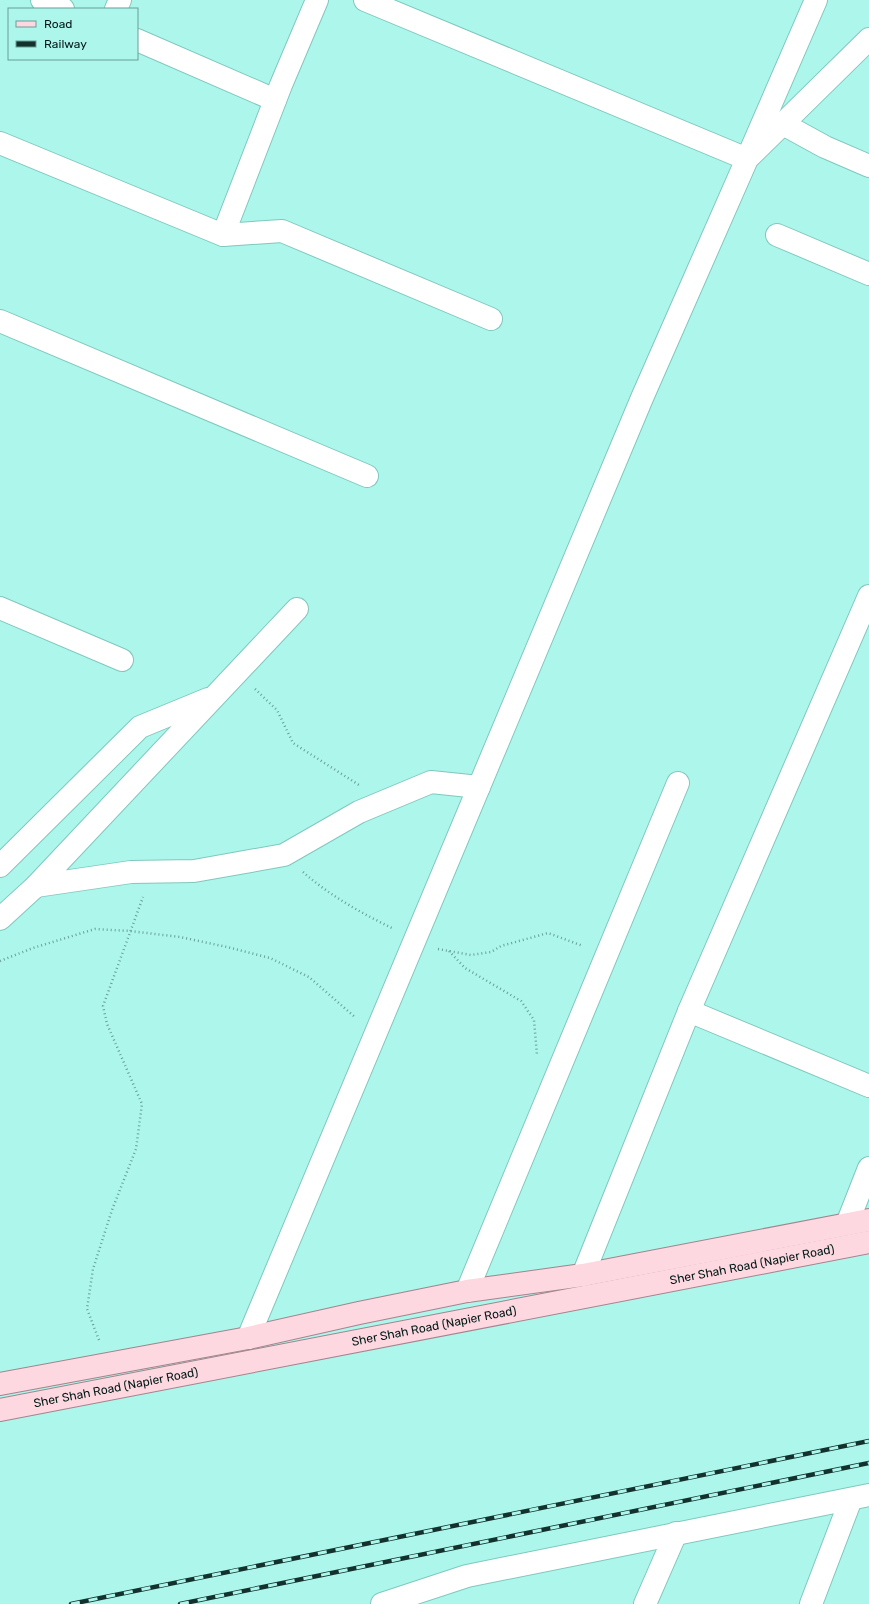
<svg xmlns="http://www.w3.org/2000/svg" width="869" height="1604" viewBox="0 0 869 1604" font-family="Rubik,sans-serif">
<rect width="100%" height="100%" fill="#adf6ec"/>
<g fill="none" stroke-linecap="round" stroke-linejoin="round">
<defs>
<g id="minor">
<path d="M42 0 63 9"/>
<path d="M365 0 747 159 816 0"/>
<path d="M116 9 120 0"/>
<path d="M137 40 275 100"/>
<path d="M783 124 825 147 869 166"/>
<path d="M0 143 223 235 281 85 317 0"/>
<path d="M223 235 282 231 491 319"/>
<path d="M777 235 869 274"/>
<path d="M0 321 367 476"/>
<path d="M0 608 122 660"/>
<path d="M297 609 36 886 131 872 194 871 284 855 359 812 431 782 479 787"/>
<path d="M0 866 140 727 208 699"/>
<path d="M0 919 36 886"/>
<path d="M689 1011 869 1086"/>
<path d="M847 1224 869 1168"/>
<path d="M583 1275 689 1011 869 596"/>
<path d="M467 1291 678 783"/>
<path d="M382 1604 467 1576 869 1495"/>
<path d="M645 1604 676 1533"/>
<path d="M811 1604 851 1499"/>
</g>
<path id="tertiary" d="M248 1338 642 398 747 159 869 39"/>
<g id="primary">
<path d="M0 1384 248 1338 359 1313 467 1291 583 1275 869 1220"/>
<path id="s1" d="M0 1410 869 1242"/>
</g>
</defs>
<use href="#minor" stroke="#80c8be" stroke-width="24"/>
<use href="#tertiary" stroke="#80c8be" stroke-width="24"/>
<use href="#primary" stroke="#a3848c" stroke-width="24"/>
<g stroke="#699f98" stroke-width="2.5" stroke-dasharray="1 3" stroke-linecap="butt">
<path d="M255 689 277 710 293 743 359 785"/>
<path d="M303 872C329 895 361 913 392 928"/>
<path d="M438 949 471 955 491 952 501 946 548 933 583 946"/>
<path d="M449 951 465 968 521 1001 534 1020 537 1055"/>
<path d="M0 961 33 948 95 929 130 931 180 937 227 947 270 958 309 977 356 1018"/>
<path d="M99 1340 87 1309 93 1269 112 1210 136 1149 142 1104 107 1024 103 1006 143 897"/>
</g>
<use href="#minor" stroke="#fff" stroke-width="22"/>
<use href="#tertiary" stroke="#fff" stroke-width="22"/>
<use href="#primary" stroke="#fdd8e0" stroke-width="22"/>
<defs>
<g id="rail">
<path d="M71 1604 869 1441"/>
<path d="M180 1604 869 1463"/>
</g>
</defs>
<use href="#rail" stroke="#13322e" stroke-width="4.5"/>
<use href="#rail" stroke="#adf6ec" stroke-width="3" stroke-dasharray="9" stroke-linecap="butt"/>
</g>
<g text-anchor="middle" dominant-baseline="central" stroke-width="3.5" stroke-linejoin="round" paint-order="stroke">
<g font-size="12" fill="#001916" stroke="#adf6ec">
<text stroke="none"><textPath href="#s1" startOffset="766">Sher Shah Road (Napier Road)</textPath></text>
<text stroke="none"><textPath href="#s1" startOffset="442">Sher Shah Road (Napier Road)</textPath></text>
<text stroke="none"><textPath href="#s1" startOffset="118">Sher Shah Road (Napier Road)</textPath></text>
</g>
</g>
<rect x="8" y="8" width="130" height="52" fill="#adf6ec" stroke="#689e96"/>
<rect x="16" y="21" width="20" height="6" fill="#fdd8e0" stroke="#689e96"/>
<text x="44" y="28" font-size="12" fill="#001916">Road</text>
<rect x="16" y="41" width="20" height="6" fill="#13322e" stroke="#689e96"/>
<text x="44" y="48" font-size="12" fill="#001916">Railway</text>
</svg>
